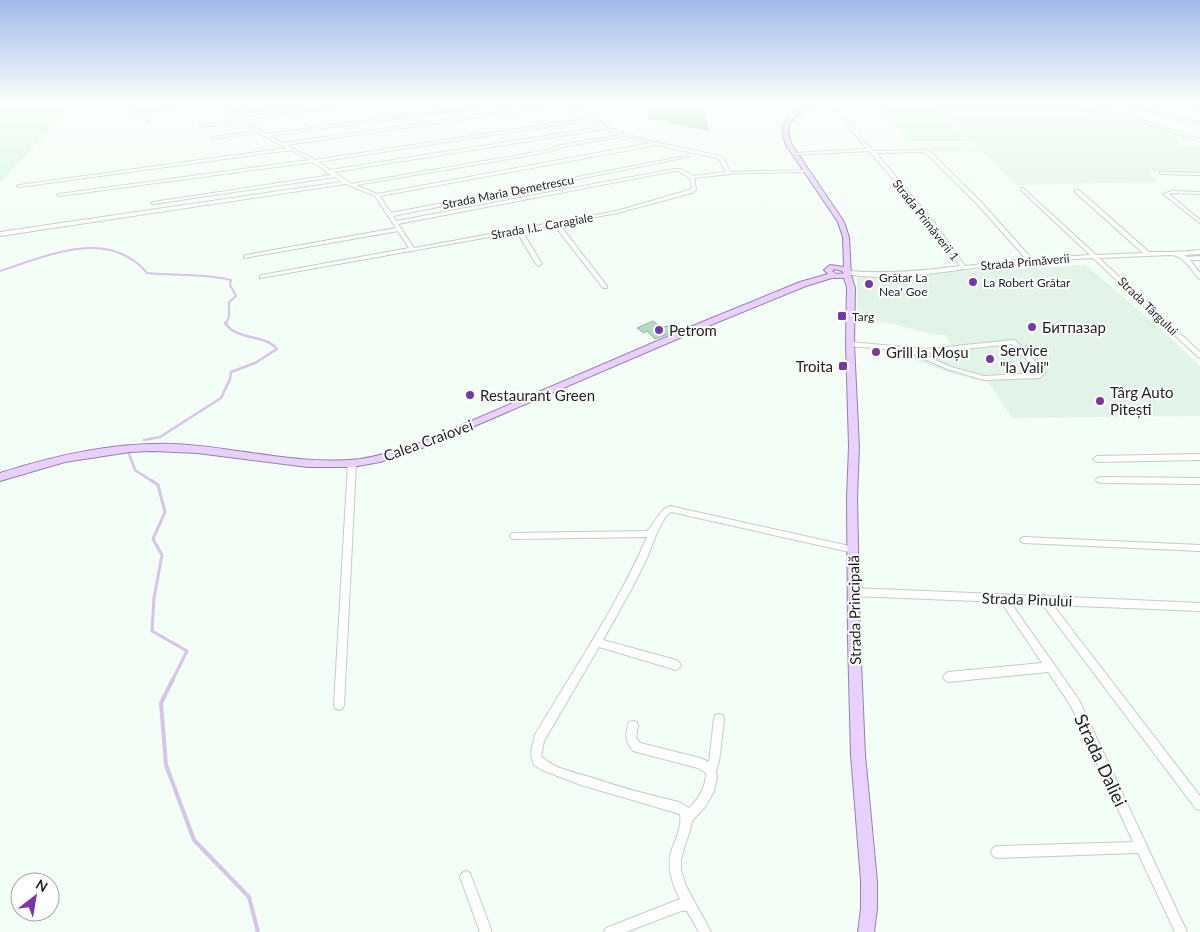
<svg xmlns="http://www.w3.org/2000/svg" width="1200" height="932" viewBox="0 0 1200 932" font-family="Lato,sans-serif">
<rect width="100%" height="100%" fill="#f3fef6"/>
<g fill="#e2f3e7">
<path d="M931 103 1035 104 1059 107 1078 119 1090 116 1134 118 1194 141 1177 140 1183 146 1200 147V173L1148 171 1158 182 1017 185Z"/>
<path d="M974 146 980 151 928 152 916 147Z"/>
<path d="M1086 265 1172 339 1200 366V416L1012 418 989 383 947 372 908 357 906 347 930 349 952 346 945 335 931 334 893 324 857 319V277Z"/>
</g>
<g fill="#d5f5e0">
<path d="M0 103H74L0 183Z"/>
<path d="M875 103H928L968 141H908Z"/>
</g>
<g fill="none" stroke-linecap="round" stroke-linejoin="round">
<path stroke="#d7c3ec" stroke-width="1" d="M1166 103 1200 111"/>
<path stroke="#d7c3ec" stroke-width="2" d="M0 271C46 256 109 227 147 273 175 276 204 273 231 280L230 285 236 296 229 302V316L226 325"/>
<g stroke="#d7c3ec" stroke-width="2.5">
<path d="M144 440 160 437 221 398 230 379 231 372 255 363 277 349C265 334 237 341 225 323"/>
<path d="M128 451 135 470 153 482"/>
</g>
<path stroke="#d7c3ec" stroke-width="3" d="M151 480 158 485 165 512 153 539 162 555 154 598 152 631 187 651 172 681"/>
<path stroke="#d7c3ec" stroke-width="4" d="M173 679 161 703 166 765 194 840 249 897 258 932"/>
</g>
<g fill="#b1dcbf" stroke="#a1aaa4">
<path d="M661 103H702L708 130 669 122V119H649V105H661Z"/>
<path d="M653 321 662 328 672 324 679 330 655 339 647 331 644 333 637 328Z"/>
</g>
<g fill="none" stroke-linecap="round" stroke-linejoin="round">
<defs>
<g id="minor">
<path d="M206 103C212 103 217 104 223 105 232 105 242 102 252 103L223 107 231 112 312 103H320L234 114 240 118 363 103H370L243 120 266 134 501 103H508L269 136 283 143 563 103C584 108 598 125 618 132 651 143 686 148 720 156L724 159 730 172 807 170 809 171 807 172 738 173 694 178 696 190 692 193 617 213 559 224 607 286V288H603L554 225 522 231 542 264 539 266 536 264 517 232 260 278V276L262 275 409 248 398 231 244 258V256L246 255 396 228 375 196 346 184 0 236V232L342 182 335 177 153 204 151 203 153 202 332 175 326 173V171L313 162 59 196 57 195 59 194 309 160 291 150 19 187 17 186 19 185 287 148 258 133 212 139 211 138 213 137 255 131 241 122 199 127V125H200L238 120 214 104 153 110 150 120 148 121 146 120 149 111 133 112 131 111ZM565 105 574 109 588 118 315 160 286 145ZM590 120 602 127 330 170 318 162ZM605 129 619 135 561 145 548 150 352 184 334 172ZM624 136 651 143 377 194 356 185 549 152 562 147ZM657 145 716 158 720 160 725 172 693 176 681 169H674L396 221 393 216 688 157 686 156 391 213 380 196ZM674 171H678L690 178 692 189 617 211 414 248 398 224Z"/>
<path d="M829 103H833L838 111H836Z"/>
<path d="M1030 103H1037L1124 114 1200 139V141L1123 116Z"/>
<path d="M1112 103H1117L1200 122V124Z"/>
<path d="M1185 103H1190L1200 105V107Z"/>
<path d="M842 115 873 151 921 150 929 151 981 202 1032 259 1090 255 1021 190V188H1023L1096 255 1143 253 1075 192V190H1079L1149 252C1166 252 1183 252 1200 250V254L1184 255 1187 257 1200 256V260H1190L1200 273V279L1198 278C1190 268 1184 256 1171 255L1099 258 1200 352V358L1198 357 1093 258C1056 260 1020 262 983 267 938 272 891 282 846 274L845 273 848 271C886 274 922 271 960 266L930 224 871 153H869V151L793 155V154L795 153 867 149 841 117 840 116ZM921 152 926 153 977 204 1026 259 965 266 934 222 876 153Z"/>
<path d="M1160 172 1200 173V175L1162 174 1160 173Z"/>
<path d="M1172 191 1200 192V194L1172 193 1169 194 1200 220V223L1163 194Z"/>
<path d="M1014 340 1016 341 1044 371 1045 374 1039 378 984 380 947 369 907 351 850 346 847 344 850 342 926 349ZM1012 344 1039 373 984 376 951 367 918 352 926 353Z"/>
<path d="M1200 454V460L1097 462 1093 459 1097 456Z"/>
<path d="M352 460 356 463 344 705 343 708 339 710 335 708 334 705 348 463Z"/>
<path d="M1100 477 1200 478V484L1100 483 1097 482 1096 480 1097 478Z"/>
<path d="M670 506 854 547 857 548 858 550 857 552 854 553 671 512 666 516 658 530 647 558 632 588 603 640 676 660 679 662 681 665 679 668 676 670 599 647 544 741 541 756C552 768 575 773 590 777 619 787 649 795 679 802L689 808C699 798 706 787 706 773L698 768 633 751C625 742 625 733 629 722L633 721 637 722 638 726 636 737 640 743 700 758 709 762 714 719 715 715 719 714 723 715 724 719 719 762 716 770 717 777 714 791 705 807 692 821 690 830 684 848 681 860V870L686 886 711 932H699L687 911H681L626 932H604L606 928 680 899C672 884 666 866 672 849 676 838 682 827 680 814L581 785 542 770 534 765 531 756 532 747 535 735C573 670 617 607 647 537L514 539 511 538 510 536 511 534 514 533 647 531C656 522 658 511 670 506Z"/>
<path d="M1024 537 1200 545V551L1024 543 1021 542 1020 540 1021 538Z"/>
<path d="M853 588 1040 596 1043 595 1046 596 1200 603V611L1053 605 1200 796V810L1196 809 1042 604 1011 603 1079 700 1187 932H1175L1138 853 997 858 993 856 991 852 993 848 997 846 1133 842 1071 706 1048 672 948 682 945 680 943 677 945 674 948 672 1042 663 1001 602 853 596 850 595 849 592 850 589Z"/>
<path d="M466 871 470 873 492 932H480L460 877 462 873Z"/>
</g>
<g id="major">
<path d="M811 103H817C799 116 780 118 792 145L844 222 849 237 851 275 855 288 854 344 859 447 857 497 860 639 865 755 877 881V909L874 932H858L861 909V881L851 755 848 639 847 497 849 447 846 344 847 288 844 278H832L806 286 696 331 428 446 380 462 352 467H308L197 453 152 451 130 452 65 462 0 481V473C57 455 115 442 175 444 237 447 297 466 360 459 381 456 401 449 422 442L690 327 800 282 828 274 824 270 830 265 844 267 843 237 838 222 786 145C776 120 792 113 811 103ZM834 269 842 271 844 273 837 274 832 271Z"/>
<path d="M1195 103H1200V105L1196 104Z"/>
</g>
</defs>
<use href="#minor" stroke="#c3cdc6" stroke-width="2"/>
<use href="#major" stroke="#967fb0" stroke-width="2"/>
<use href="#minor" fill="#fff" fill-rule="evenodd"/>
<use href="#major" fill="#e8d1fe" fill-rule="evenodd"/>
</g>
<linearGradient id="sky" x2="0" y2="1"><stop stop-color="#a1baea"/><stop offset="0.44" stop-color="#fafffb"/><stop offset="1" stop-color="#fafffb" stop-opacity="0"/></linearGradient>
<rect width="1200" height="233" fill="url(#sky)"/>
<g fill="#7836aa" stroke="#fff" stroke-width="2">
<circle cx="973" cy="282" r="5"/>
<circle cx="869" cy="284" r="5"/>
<rect x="837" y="311" width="10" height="10" rx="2.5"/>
<circle cx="1032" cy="327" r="5"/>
<circle cx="659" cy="330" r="5"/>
<circle cx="876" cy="352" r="5"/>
<circle cx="990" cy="359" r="5"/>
<rect x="838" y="361" width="10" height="10" rx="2.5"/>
<circle cx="470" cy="395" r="5"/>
<circle cx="1100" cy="401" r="5"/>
</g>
<g text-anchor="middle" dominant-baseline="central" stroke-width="4" stroke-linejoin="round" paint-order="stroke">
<g font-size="12" fill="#1c201e" stroke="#fff">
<text transform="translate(508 192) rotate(-11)">Strada Maria Demetrescu</text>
<text transform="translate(926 220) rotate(52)">Strada Primăverii 1</text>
<text transform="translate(542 226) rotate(-10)">Strada I.L. Caragiale</text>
<text transform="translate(1025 262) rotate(-5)">Strada Primăverii</text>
<text transform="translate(1148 306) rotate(44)">Strada Târgului</text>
</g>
<g font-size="12" fill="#1c201e" stroke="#fff" text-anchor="start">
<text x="879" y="277">Grătar La<tspan x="879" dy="14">Nea' Goe</tspan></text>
<text x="983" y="282">La Robert Grătar</text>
<text x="852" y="316">Targ</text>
</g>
<g font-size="15" fill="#1c201e" stroke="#fff" text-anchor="start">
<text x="1042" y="327">Битпазар</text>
<text x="669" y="330">Petrom</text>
<text x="1000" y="350">Service<tspan x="1000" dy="17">"la Vali"</tspan></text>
<text x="886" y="352">Grill la Moșu</text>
<text x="833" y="366" text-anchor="end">Troita</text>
<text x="1110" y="392">Târg Auto<tspan x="1110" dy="17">Pitești</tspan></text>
<text x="480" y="395">Restaurant Green</text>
</g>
<g font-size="15" fill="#1c201e" stroke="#fff">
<text transform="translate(428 440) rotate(-20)">Calea Craiovei</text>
<text transform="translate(1027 599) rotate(2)">Strada Pinului</text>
<text transform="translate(854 610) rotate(-91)">Strada Principală</text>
</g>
<g font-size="18" fill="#1c201e" stroke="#fff">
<text transform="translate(1101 760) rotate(65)">Strada Daliei</text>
</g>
</g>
<g transform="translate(35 897) rotate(31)"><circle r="24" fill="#ffffff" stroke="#a4a6a5"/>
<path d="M0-4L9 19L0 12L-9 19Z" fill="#7836aa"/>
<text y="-8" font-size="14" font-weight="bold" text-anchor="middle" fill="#1c201e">N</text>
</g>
</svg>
